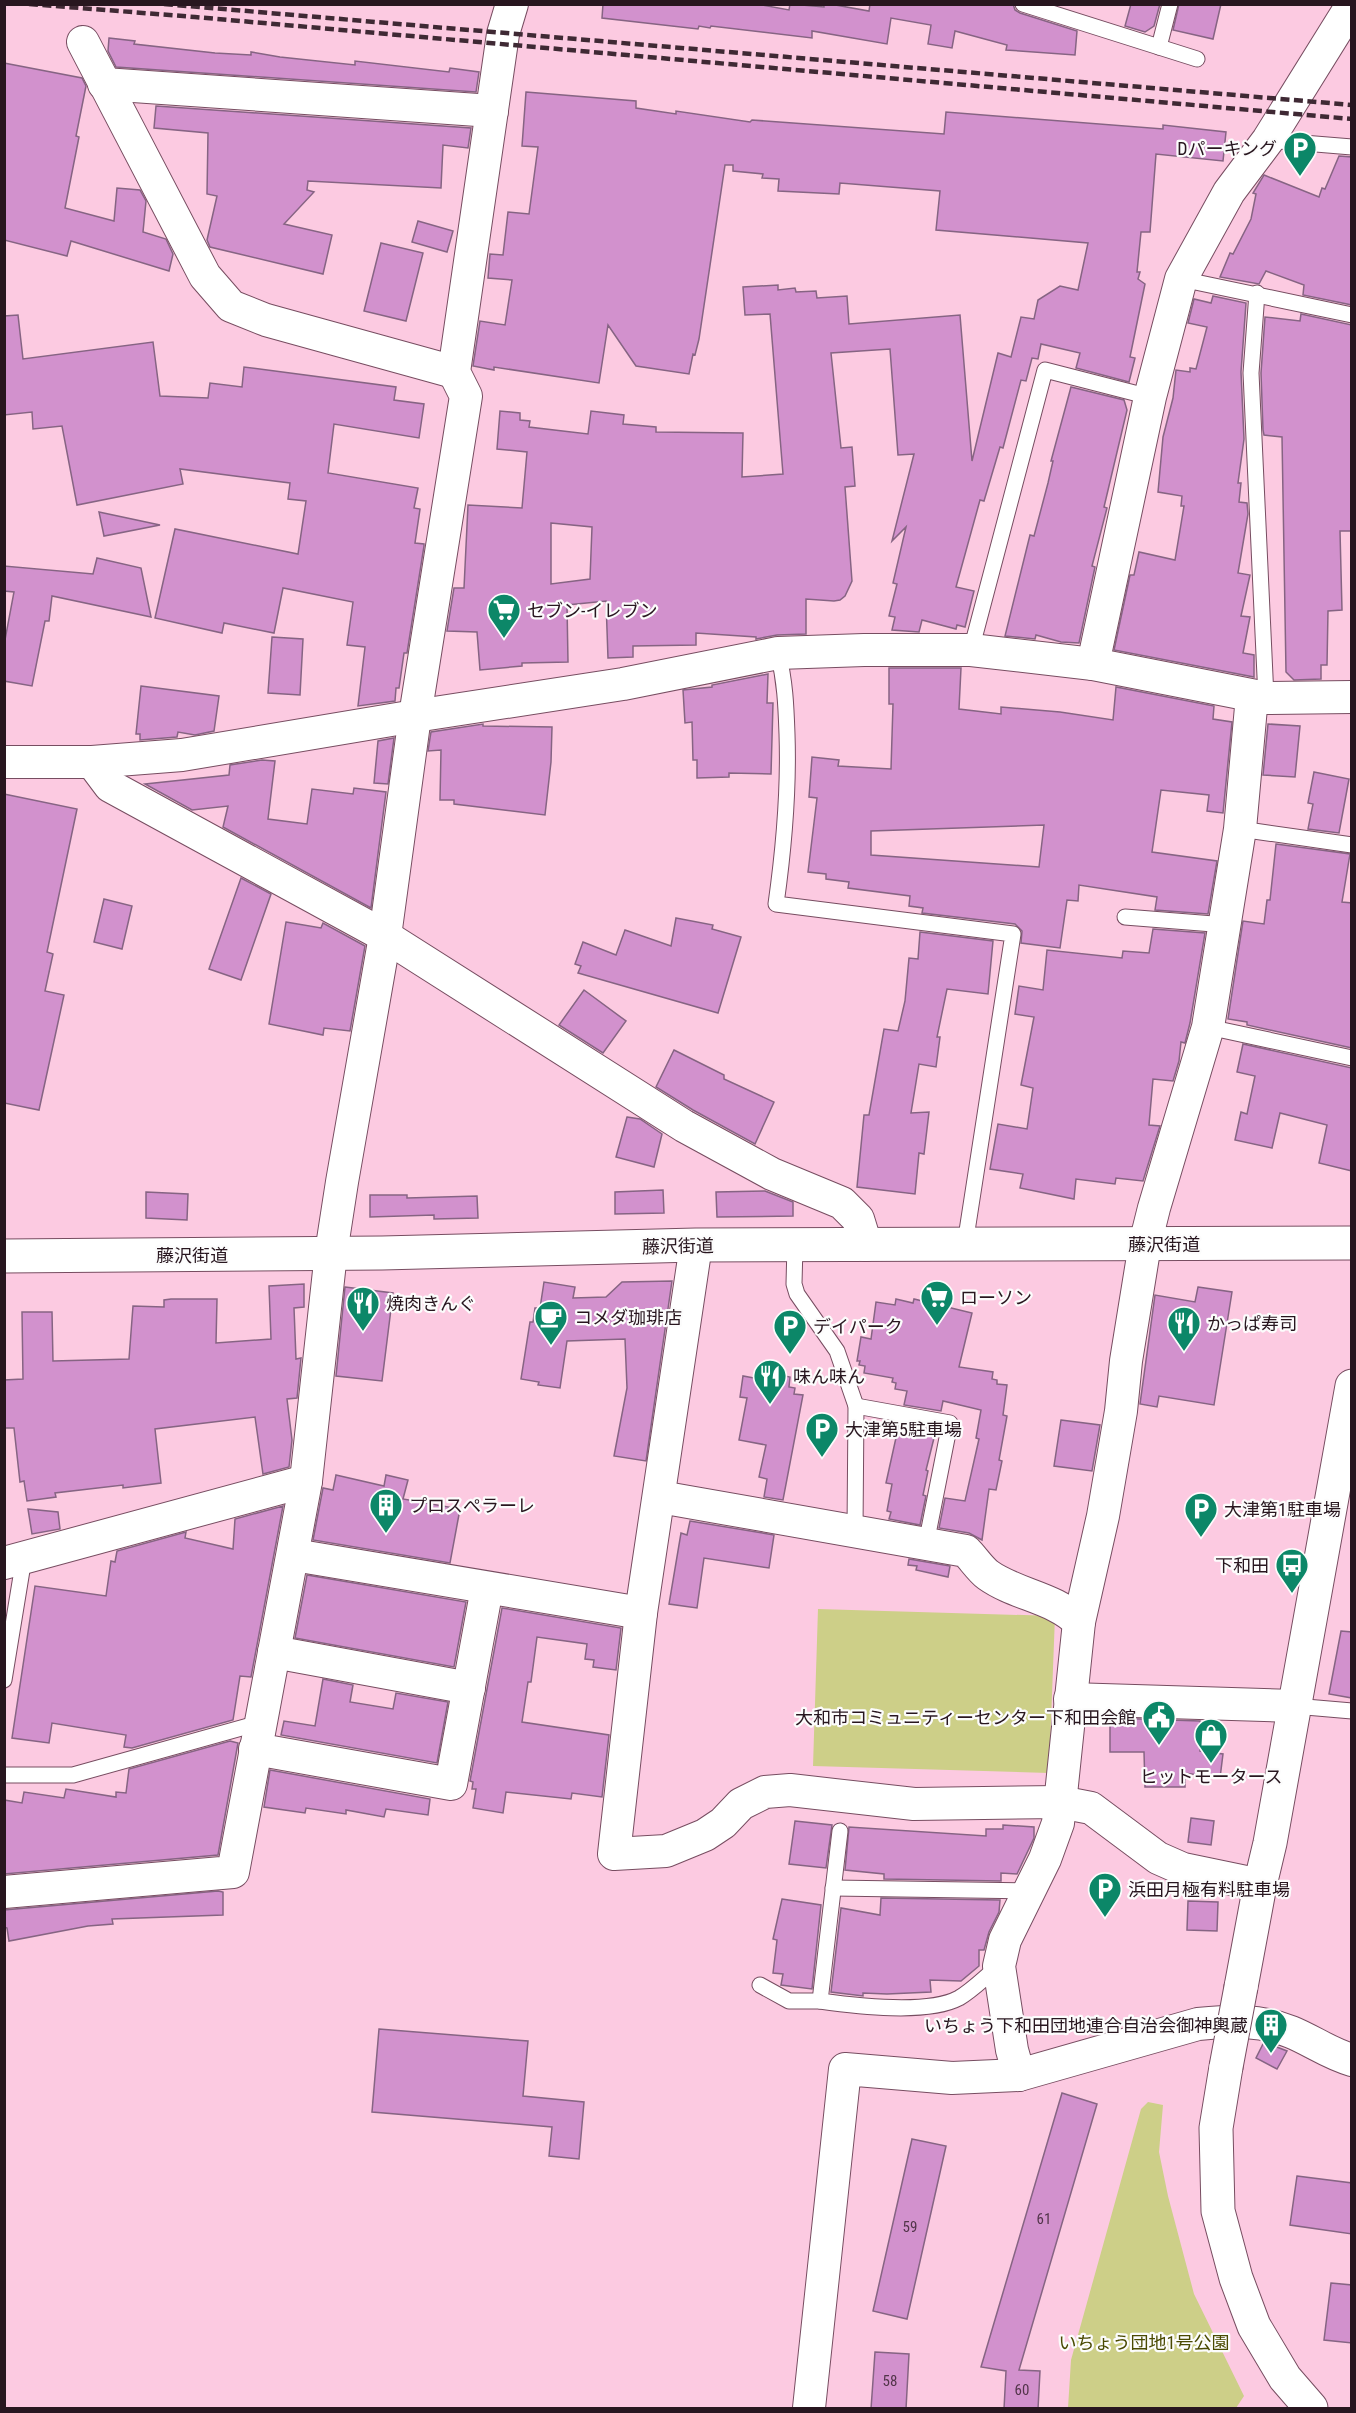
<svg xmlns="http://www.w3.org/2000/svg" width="1356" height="2413" viewBox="0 0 1356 2413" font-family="'Roboto Condensed','Noto Sans JP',sans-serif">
<rect width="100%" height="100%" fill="#fccae1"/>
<g fill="#cdcf88">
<path d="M818 1609 1055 1616 1049 1773 813 1766Z"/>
<path d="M1148 2102 1163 2105 1159 2152 1168 2196 1194 2294 1244 2396 1236 2408H1068L1071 2360 1141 2109Z"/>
</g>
<g fill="#d291cd" stroke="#866483" stroke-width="1.5" fill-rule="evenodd">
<path d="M603 4H756L789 10 790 4 824 7V4H830L869 11 870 4H1013L1015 10 1020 13 1077 31 1075 55 1006 50 1007 45 955 31 952 48 928 44 931 25 891 18 887 44 812 31V38L711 26 710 28 699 26 698 29 602 18Z"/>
<path d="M1131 4H1160L1154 26 1145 32 1125 26Z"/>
<path d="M1179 4H1221L1213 39 1173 30Z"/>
<path d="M109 38 135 41 134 44 215 53 251 55V52L280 57 355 65V61L449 72 450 68 479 72 476 92 116 67 108 51Z"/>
<path d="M4 63 82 78 86 86 76 136 79 137 65 208 114 221 117 188 140 190 146 201 143 232 166 239 173 254 169 271 71 241 67 256 4 240Z"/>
<path d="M526 92 636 101V108L676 114V111L750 122 752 120 944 134 946 112 1163 129V125L1226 132 1223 161 1156 154 1150 232H1141L1137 272H1140L1138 279 1145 284 1130 357 1135 358 1129 382 1076 368 1080 353 1041 344 1038 359 1032 358 1026 381 1021 380 1003 448 1000 447 984 501 980 500 956 587 974 591 965 627 957 625 956 629 922 620 919 632 892 630 895 617 889 616 897 584 893 583 906 527 892 541 914 454 898 455 890 349 831 353 841 448 852 447 855 486 845 487 852 581 845 596 840 600 834 601 806 599V634L777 635 756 639V637L696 633V645L633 646V657L608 658 606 601 567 605 568 662 522 663V666L480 670 477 632 447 631 454 588H464L468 505 522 508 527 452 497 449 500 411 520 413V420L530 421 529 427 588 434 591 411 624 415 623 424 656 427V432L743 433 742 477 783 474 770 314 745 315 743 287 778 285V290L795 288 796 292 816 291 817 298 847 296 849 324 960 315 972 461 998 353 1011 357 1021 317 1034 319 1038 300 1060 286 1078 290 1088 243 936 230 940 191 840 183 839 194 778 191 779 179 762 178 763 174 733 171V165H725L699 339 695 355 693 354 689 374 636 366 608 325 599 383 494 367V370L473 366 480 321 505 325 512 280 488 278 490 254 503 255 508 212 529 214 538 147 522 146ZM551 523 592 527 590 579 551 584Z"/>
<path d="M156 106 471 128 468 148 443 145 441 188 308 181 307 190 314 192 284 224 332 235 323 274 210 247 207 240 217 196 207 194 208 133 154 128Z"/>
<path d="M1339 156 1352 157V305L1303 295 1304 285 1266 271 1259 284 1220 277 1230 253 1233 254 1251 219 1256 194 1253 193 1264 175 1319 197 1322 188 1325 189Z"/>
<path d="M418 221 453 231 447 252 412 242Z"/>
<path d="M381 243 423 253 406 321 364 311Z"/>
<path d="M1213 296 1246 303 1241 372 1244 439 1238 483H1241L1239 502 1247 503 1248 514 1238 573 1250 575 1241 616 1250 617 1243 653 1254 655V677L1114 650 1130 575H1134L1139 552 1175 560 1184 506H1181L1182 496 1158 492 1163 437 1173 398 1176 370 1190 372V368L1196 369 1207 327 1188 323 1194 299 1211 303Z"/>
<path d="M1301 314 1352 325V531H1340L1342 610 1328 611 1327 665H1321V679L1294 680 1286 672 1282 437 1264 435 1263 430 1261 373 1265 317 1300 321Z"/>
<path d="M18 315 23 359 153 342 160 396 208 398 210 383 242 387 244 367 396 387 394 400 424 404 419 438 334 424 328 473 418 488 414 508 420 509 415 543 424 544V546L407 653H404L399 688H396L395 701 358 706 365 647 347 645 353 602 283 588 274 633 224 623 222 633 155 618 175 529 298 554 306 501 288 499 290 483 180 469 183 484 77 505 62 426 33 429 32 412 4 415V316Z"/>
<path d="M1071 387 1124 400 1127 410 1104 507 1107 508 1092 566 1095 567 1079 643 1061 642 1036 635 1035 639 1005 636 1030 535 1034 536 1048 483 1053 461H1051Z"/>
<path d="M99 512 160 525 104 536Z"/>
<path d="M97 558 141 568 151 617 52 596 49 621H45L32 686 4 681V645L14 592 4 591V566L93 574Z"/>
<path d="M272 637 303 639 300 695 268 693Z"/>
<path d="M889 668H961L959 709 1001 714V707L1060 712 1113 720 1116 687 1214 706 1213 719 1232 722 1223 813 1207 811 1209 795 1161 790 1152 852 1217 861 1208 914 1155 910 1157 897 1079 885 1078 901 1067 900 1060 948 1021 943 1022 931 1015 924 922 913 923 908 909 906 910 896 848 888 849 882 826 879V874L808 872 817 798 809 797 812 757 839 760 838 766 891 769 893 704H889ZM1044 825 1039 867 871 855V831Z"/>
<path d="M768 674 767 703H773L771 774 729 773V777L697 778V760H693L692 722 685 723 683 690 712 687V685Z"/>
<path d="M141 686 219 696 214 731 195 735 178 732 177 737 140 740V734H136Z"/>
<path d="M483 724V726L552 727 551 762 545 815 454 804V800H440L441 750 428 751 431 732Z"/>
<path d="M1268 724 1300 726 1295 777 1263 775Z"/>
<path d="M394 738 388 784 374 783 378 741Z"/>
<path d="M262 760 275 761 268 819 307 824 312 789 353 794 354 788 386 792 371 908 223 827 228 806 192 810 145 784 229 775 230 765Z"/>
<path d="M1314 772 1349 779 1339 833 1308 829 1313 804 1308 803Z"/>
<path d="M4 794 77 809 47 952 53 954 45 991 64 995 39 1110 4 1103Z"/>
<path d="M1276 844 1350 854 1342 902 1352 903V1048L1247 1025V1022L1228 1019 1243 921 1264 924 1267 900H1270Z"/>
<path d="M241 878 271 894 241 980 209 969Z"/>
<path d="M104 899 132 906 122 949 94 942Z"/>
<path d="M676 918 713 925 712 929 741 937 718 1013 578 973 581 966 575 964 583 942 616 955 625 930 671 946Z"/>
<path d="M286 922 321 928 323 923 365 946 350 1031 324 1028 323 1035 269 1024Z"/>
<path d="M1153 929 1205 933 1190 1023 1185 1043 1181 1042 1179 1061 1173 1081 1153 1079 1149 1125 1160 1126 1143 1181 1116 1178 1115 1184 1076 1179 1074 1199 1020 1188 1023 1174 990 1169 998 1124 1027 1129 1033 1088 1021 1085 1034 1017 1015 1014 1019 986 1043 990 1047 950 1122 958 1123 951 1149 953Z"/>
<path d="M920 932 993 941 988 994 947 989 937 1037H940L936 1067 919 1064 911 1113 929 1112 924 1154 919 1153 915 1194 857 1187 864 1115H869L884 1029 898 1031 905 1001 909 958 918 959Z"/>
<path d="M584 990 626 1021 603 1053 559 1025Z"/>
<path d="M1243 1044 1352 1068V1171L1319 1163 1327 1125 1280 1113 1272 1148 1235 1140 1241 1112 1247 1114 1255 1076 1237 1072Z"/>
<path d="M674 1050 724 1075V1079L774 1102 755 1144 693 1110 656 1087Z"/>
<path d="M627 1117 640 1119 662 1134 654 1167 616 1157Z"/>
<path d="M663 1190 664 1213 615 1214V1192Z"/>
<path d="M765 1191 793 1202V1216L717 1217 716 1192Z"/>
<path d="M146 1192 188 1194 187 1220 146 1218Z"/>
<path d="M370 1195H407V1198L477 1196 478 1218 434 1219V1215L370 1217Z"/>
<path d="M672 1281 646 1461 614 1456 627 1388 625 1339 567 1341 560 1388 538 1385 539 1382 521 1379 530 1322H533L535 1308H540L544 1282 575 1287 573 1298 606 1297 622 1282Z"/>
<path d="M304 1284V1307L294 1308 296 1359 301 1358 297 1398 287 1399 292 1440 289 1467 263 1474 255 1417 155 1429 161 1483 123 1488V1485L55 1493 56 1497 27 1501 24 1481 20 1482 14 1428H4V1380L23 1379 22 1312H52L53 1361 129 1359 133 1306 164 1307V1300L171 1299H217L216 1343 271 1339 269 1286Z"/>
<path d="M345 1287 393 1293 382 1381 336 1376Z"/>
<path d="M1198 1287 1232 1292 1214 1405 1159 1396 1157 1407 1140 1404 1155 1295 1195 1302Z"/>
<path d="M896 1299 913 1303 914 1299 972 1313 959 1367 993 1372 992 1379 997 1380V1384L1007 1385 1003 1415 1007 1416 999 1460 1002 1461 996 1490 989 1489 982 1540 969 1533 939 1528 945 1498 965 1501 979 1439 976 1438 981 1410 943 1401 941 1411 904 1405 907 1391 895 1389 896 1383 892 1382 893 1378 864 1373 865 1366 859 1365 860 1361H857L861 1337 871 1339 876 1302 895 1305Z"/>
<path d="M761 1371 790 1377 789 1387 795 1388 794 1394 803 1395 783 1500 764 1497 767 1479 759 1477 766 1445 739 1440 747 1398 740 1397 743 1376 759 1379Z"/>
<path d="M1061 1420 1100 1425 1092 1471 1054 1466Z"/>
<path d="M899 1424 936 1430 926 1470 928 1471 923 1495 926 1496 920 1525 889 1519 891 1512 887 1511 892 1484 886 1483Z"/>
<path d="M336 1475 384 1486 386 1475 408 1480 403 1499 460 1509 450 1563 313 1540 323 1488 333 1490Z"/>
<path d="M283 1506 251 1677 240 1676 233 1720 132 1748 124 1747 126 1735 52 1723 49 1743 12 1738 35 1586 106 1596 111 1561 115 1562 117 1551 186 1532 185 1538 233 1549 235 1519Z"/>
<path d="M28 1509 58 1512 60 1529 32 1534Z"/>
<path d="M690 1521 774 1535 769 1568 704 1558 697 1608 669 1604 681 1533 687 1535Z"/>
<path d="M909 1559 950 1566 948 1577 916 1570 917 1566 908 1565Z"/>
<path d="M307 1575 466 1602 454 1667 295 1638Z"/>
<path d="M502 1608 621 1628 616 1670 593 1667 594 1660 585 1659 587 1644 537 1637 531 1682H528L522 1722 609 1735 602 1797 572 1793 571 1799 506 1792 503 1813 473 1808 476 1789H472L473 1782 470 1781Z"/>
<path d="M1341 1631 1352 1632V1698L1329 1694Z"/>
<path d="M323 1679 353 1685 350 1702 393 1709 396 1693 448 1702 437 1763 281 1735 284 1721 315 1726Z"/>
<path d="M1110 1718 1200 1721V1751L1223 1754 1220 1778 1185 1773V1787H1145L1144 1752H1110Z"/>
<path d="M230 1741 238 1743 218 1855 4 1874V1800L22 1803 24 1792 64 1798 66 1789 116 1797V1792L126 1793 129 1769Z"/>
<path d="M270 1770 430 1799 428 1815 386 1809 384 1817 346 1810V1814L306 1808 305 1813 264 1807Z"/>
<path d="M1191 1818 1214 1821 1211 1845 1188 1842Z"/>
<path d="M795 1821 832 1825 826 1868 789 1864Z"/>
<path d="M1003 1825 1034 1827V1838L1017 1874 1001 1873V1881L884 1879V1874L845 1870 849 1827 986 1836V1829H1003Z"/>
<path d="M218 1891 223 1892V1915L112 1919 113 1924 88 1926 9 1941 7 1928 4 1927V1910Z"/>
<path d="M881 1898 1000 1900 999 1912 989 1932 984 1950H979V1966L961 1981 930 1980 931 1992 887 1994 863 1993V1996L831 1992 841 1908 880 1915Z"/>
<path d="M782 1899 821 1905 812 1989 781 1985 783 1974 773 1973 777 1940 773 1939Z"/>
<path d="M1188 1901 1218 1902 1217 1931 1187 1930Z"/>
<path d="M379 2029 528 2041 523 2096 584 2102 579 2159 549 2156 552 2127 372 2112Z"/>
<path d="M1264 2042 1287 2051 1277 2069 1256 2058Z"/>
<path d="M1062 2093 1097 2104 1019 2370 1040 2371 1038 2409H1004L1006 2371 981 2367Z"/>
<path d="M912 2139 946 2146 907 2319 873 2311Z"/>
<path d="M1297 2176 1352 2183V2234L1290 2225Z"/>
<path d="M1331 2283 1352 2285V2343L1324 2340Z"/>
<path d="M875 2352 909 2354 906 2409H871Z"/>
</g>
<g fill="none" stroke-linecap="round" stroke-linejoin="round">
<defs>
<g id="lane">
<path d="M1023 4 1197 59"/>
<path d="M1159 47 1170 4"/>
<path d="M1268 140 1352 147"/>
<path d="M1181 279 1352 315"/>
<path d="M1257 293 1251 373 1266 698"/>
<path d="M971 650 1045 370 1150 397"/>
<path d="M778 653C785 681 786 705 787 734 789 792 784 847 776 904L1013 934 965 1244"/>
<path d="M1240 829 1352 845"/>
<path d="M1125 917 1226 925"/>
<path d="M1208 1027 1352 1058"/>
<path d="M795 1245 794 1284 797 1294 837 1351 856 1406 855 1530"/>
<path d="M856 1406 950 1423 926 1544"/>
<path d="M4 1680 24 1558"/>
<path d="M1294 1706 1352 1711"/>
<path d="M4 1775H73L259 1723"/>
<path d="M840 1831 820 2001C856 2006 927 2015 959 1998 973 1990 986 1976 999 1966"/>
<path d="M833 1888 1028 1891"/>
<path d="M760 1985 789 2001H820"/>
</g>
<g id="street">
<path d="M83 42 205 276 231 306 266 320 454 372"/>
<path d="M104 84 492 111"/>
<path d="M1093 664 1150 397 1181 279 1229 192 1268 140 1352 5"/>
<path d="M4 762H92L182 755 415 716 623 684 778 653 864 650H971L1093 664 1266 698 1352 697"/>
<path d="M92 762 110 786 385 936 684 1126 772 1174 842 1203 858 1219 866 1245"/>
<path d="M696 1245 641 1613 614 1854 666 1851 705 1835 723 1823 741 1804 765 1792 790 1790 914 1804 1060 1802 1091 1808 1158 1858 1183 1869 1260 1885"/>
<path d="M660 1497 966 1551C973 1558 980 1569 988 1575 1016 1595 1054 1597 1079 1622"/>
<path d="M294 1555 641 1613"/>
<path d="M4 1563 306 1481"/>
<path d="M274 1652 469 1688"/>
<path d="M1070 1699 1294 1706"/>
<path d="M255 1749 451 1784 487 1588"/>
<path d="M4 1892 233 1872 306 1481 331 1253 342 1182 385 936 415 716 466 396 454 372 503 34 512 4"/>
<path d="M1019 2075 1012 2050 999 1966 1005 1940 1045 1859 1058 1823 1079 1622 1103 1516 1121 1411 1126 1361 1145 1244 1154 1208 1208 1027 1240 829 1252 696"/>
<path d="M809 2408 845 2069 952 2078 1019 2075 1198 2024C1232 2021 1259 2019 1291 2032 1311 2040 1330 2054 1352 2060"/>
</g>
<g id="secondary">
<path d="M1241 1987 1260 1885 1270 1843 1352 1386"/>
<path d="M1226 2067 1216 2128 1218 2211 1236 2278 1254 2326 1285 2378 1311 2408"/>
</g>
<path id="highway" d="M4 1256 382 1253 696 1245 1352 1243"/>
</defs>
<use href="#lane" stroke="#774d61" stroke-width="17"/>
<use href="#street" stroke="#774d61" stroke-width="34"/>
<use href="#secondary" stroke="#774d61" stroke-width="35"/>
<use href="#highway" stroke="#774d61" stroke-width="35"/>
<use href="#lane" stroke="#fff" stroke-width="15"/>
<use href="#street" stroke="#fff" stroke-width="32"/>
<use href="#secondary" stroke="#fff" stroke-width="33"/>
<use href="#highway" stroke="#fff" stroke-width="33"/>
<g stroke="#3f2934" stroke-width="4.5" stroke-dasharray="9 4.5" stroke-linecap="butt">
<path d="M29 4 195 17 1352 119"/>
<path d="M164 4 1352 105"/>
</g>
<defs>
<path id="secondary-bridge" d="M1226 2067 1241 1987"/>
</defs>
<use href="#secondary-bridge" stroke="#774d61" stroke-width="35" stroke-linecap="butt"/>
<use href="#secondary-bridge" stroke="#fff" stroke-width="33"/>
</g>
<defs>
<symbol id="parking-pin" viewBox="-11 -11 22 30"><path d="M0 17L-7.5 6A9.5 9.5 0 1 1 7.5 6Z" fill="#0c8768" stroke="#fcfcfc"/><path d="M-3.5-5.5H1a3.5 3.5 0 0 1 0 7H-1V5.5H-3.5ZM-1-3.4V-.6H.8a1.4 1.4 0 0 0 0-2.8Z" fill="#fff"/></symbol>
<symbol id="supermarket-pin" viewBox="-11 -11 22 30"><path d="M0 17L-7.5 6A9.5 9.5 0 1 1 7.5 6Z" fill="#0c8768" stroke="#fcfcfc"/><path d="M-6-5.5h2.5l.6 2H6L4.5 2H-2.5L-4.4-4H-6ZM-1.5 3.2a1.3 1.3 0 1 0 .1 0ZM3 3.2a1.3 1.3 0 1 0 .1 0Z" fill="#fff"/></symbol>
<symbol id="restaurant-pin" viewBox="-11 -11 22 30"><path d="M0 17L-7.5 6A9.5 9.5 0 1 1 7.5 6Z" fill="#0c8768" stroke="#fcfcfc"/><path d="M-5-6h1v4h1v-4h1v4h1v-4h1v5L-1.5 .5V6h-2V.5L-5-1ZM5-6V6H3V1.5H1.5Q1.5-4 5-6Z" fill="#fff"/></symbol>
<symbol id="cafe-pin" viewBox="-11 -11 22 30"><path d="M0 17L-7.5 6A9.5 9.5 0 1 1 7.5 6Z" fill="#0c8768" stroke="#fcfcfc"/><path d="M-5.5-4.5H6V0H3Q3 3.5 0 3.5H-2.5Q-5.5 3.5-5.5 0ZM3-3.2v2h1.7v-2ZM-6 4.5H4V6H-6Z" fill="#fff"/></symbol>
<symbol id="building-pin" viewBox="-11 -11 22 30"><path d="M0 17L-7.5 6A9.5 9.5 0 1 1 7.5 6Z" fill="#0c8768" stroke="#fcfcfc"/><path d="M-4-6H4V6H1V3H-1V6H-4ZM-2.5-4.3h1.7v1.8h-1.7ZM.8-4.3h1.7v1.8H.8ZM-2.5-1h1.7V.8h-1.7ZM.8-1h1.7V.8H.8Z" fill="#fff"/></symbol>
<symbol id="bus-pin" viewBox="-11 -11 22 30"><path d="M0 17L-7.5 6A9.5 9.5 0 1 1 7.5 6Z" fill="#0c8768" stroke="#fcfcfc"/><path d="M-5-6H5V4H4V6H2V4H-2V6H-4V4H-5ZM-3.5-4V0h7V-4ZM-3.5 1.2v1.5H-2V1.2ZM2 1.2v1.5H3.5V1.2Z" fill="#fff"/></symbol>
<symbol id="civic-pin" viewBox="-11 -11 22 30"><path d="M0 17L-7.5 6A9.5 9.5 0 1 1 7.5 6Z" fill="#0c8768" stroke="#fcfcfc"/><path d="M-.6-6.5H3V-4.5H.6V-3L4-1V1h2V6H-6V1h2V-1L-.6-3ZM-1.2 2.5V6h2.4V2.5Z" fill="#fff"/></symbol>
<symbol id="shop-pin" viewBox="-11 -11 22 30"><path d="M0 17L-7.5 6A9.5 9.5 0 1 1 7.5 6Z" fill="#0c8768" stroke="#fcfcfc"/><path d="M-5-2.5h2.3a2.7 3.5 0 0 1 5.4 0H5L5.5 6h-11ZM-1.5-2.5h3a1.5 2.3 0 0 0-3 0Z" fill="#fff"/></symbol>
</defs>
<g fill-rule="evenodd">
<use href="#parking-pin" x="1281" y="129" width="38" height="52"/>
<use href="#supermarket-pin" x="485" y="591" width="38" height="52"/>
<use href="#supermarket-pin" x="918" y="1278" width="38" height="52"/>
<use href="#restaurant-pin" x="344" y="1284" width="38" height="52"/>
<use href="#cafe-pin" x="532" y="1298" width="38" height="52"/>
<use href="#restaurant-pin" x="1165" y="1304" width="38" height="52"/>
<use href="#parking-pin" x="771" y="1307" width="38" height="52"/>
<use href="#restaurant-pin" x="751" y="1357" width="38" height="52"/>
<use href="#parking-pin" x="803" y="1410" width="38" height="52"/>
<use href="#building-pin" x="367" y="1486" width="38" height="52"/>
<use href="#parking-pin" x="1182" y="1490" width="38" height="52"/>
<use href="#bus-pin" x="1273" y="1546" width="38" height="52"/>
<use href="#civic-pin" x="1140" y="1698" width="38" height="52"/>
<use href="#shop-pin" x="1192" y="1716" width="38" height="52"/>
<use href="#parking-pin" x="1086" y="1870" width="38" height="52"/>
<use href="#building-pin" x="1252" y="2006" width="38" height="52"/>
</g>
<g text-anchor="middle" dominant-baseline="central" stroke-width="4.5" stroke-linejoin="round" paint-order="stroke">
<g font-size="15" fill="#52354a">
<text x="1044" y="2219">61</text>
<text x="910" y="2227">59</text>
<text x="890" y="2381">58</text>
<text x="1022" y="2390">60</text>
</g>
<g font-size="18" fill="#28161f" stroke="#fcfcfc" text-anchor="start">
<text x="1277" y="148" text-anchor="end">Dパーキング</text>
<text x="527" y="610">セブン-イレブン</text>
<text x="960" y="1297">ローソン</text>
<text x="386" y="1303">焼肉きんぐ</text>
<text x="574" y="1317">コメダ珈琲店</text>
<text x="1207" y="1323">かっぱ寿司</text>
<text x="813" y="1326">デイパーク</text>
<text x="793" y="1376">味ん味ん</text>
<text x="845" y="1429">大津第5駐車場</text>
<text x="409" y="1505">プロスぺラーレ</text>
<text x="1224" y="1509">大津第1駐車場</text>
<text x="1269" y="1565" text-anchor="end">下和田</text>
<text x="1136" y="1717" text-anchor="end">大和市コミュニティーセンター下和田会館</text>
<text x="1211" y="1776" text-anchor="middle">ヒットモータース</text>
<text x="1128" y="1889">浜田月極有料駐車場</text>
<text x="1248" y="2025" text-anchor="end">いちょう下和田団地連合自治会御神輿蔵</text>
</g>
<g font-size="18" fill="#28161f" stroke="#fcfcfc">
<text x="1164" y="1244">藤沢街道</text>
<text transform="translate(678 1246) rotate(-1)">藤沢街道</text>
<text x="192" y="1255">藤沢街道</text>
</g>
<g font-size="18" fill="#4a4a02" stroke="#fcfcfc">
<text x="1144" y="2342">いちょう団地1号公園</text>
</g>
</g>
<rect width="1356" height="2413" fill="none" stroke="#28161f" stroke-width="12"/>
</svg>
